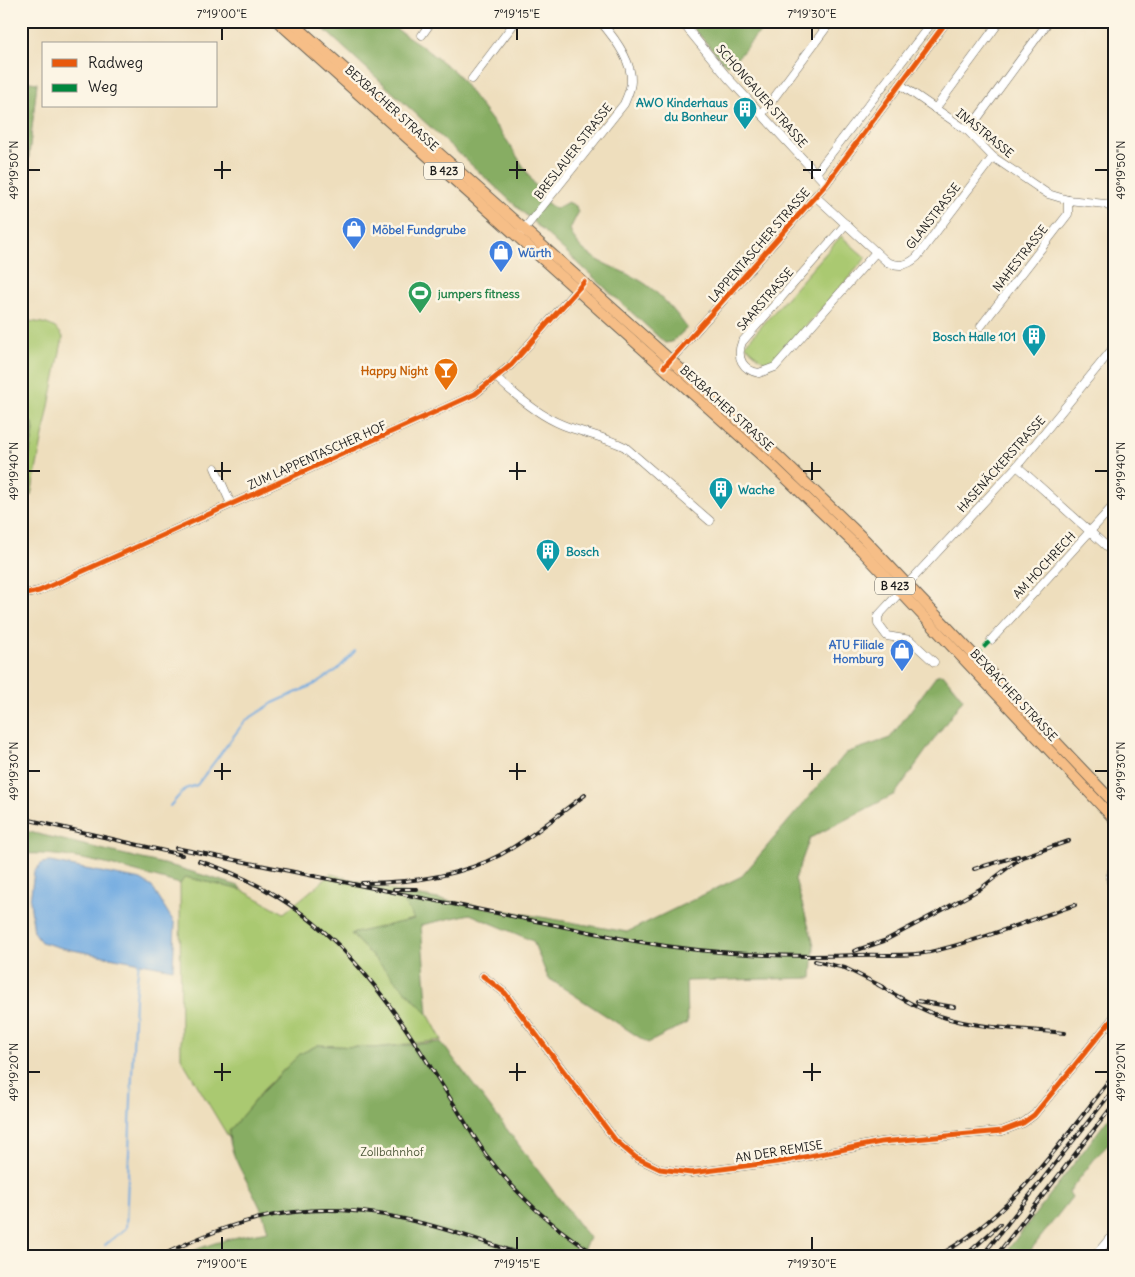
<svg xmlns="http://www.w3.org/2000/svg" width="1135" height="1277" viewBox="0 0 1135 1277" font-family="Delius,sans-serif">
<rect width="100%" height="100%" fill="#fcf5e5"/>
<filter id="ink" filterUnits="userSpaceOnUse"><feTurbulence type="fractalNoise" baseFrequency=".02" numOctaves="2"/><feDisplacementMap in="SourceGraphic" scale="10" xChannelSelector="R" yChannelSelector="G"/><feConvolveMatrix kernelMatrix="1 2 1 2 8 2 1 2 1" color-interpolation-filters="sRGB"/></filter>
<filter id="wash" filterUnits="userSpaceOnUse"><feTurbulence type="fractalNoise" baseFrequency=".0096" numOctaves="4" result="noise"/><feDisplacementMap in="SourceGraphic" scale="20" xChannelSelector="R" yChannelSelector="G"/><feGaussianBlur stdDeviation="1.12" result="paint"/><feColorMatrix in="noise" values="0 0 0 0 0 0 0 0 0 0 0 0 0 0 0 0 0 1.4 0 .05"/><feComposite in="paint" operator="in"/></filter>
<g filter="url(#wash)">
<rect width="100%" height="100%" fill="#eedebd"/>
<g fill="#aac971" stroke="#637246">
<path d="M841 236 866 258 770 367 745 345Z"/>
<path d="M21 320C38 323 54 321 63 337L31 495 21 499 34 431 33 423 21 422Z"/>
<path d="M331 874 398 892 415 919 351 934 428 1014 442 1040 374 1048 318 1045 300 1054 262 1091 230 1131 229 1138 181 1058 180 884 185 877 242 890 284 913Z"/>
</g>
<g fill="#87ad63" stroke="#526440">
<path d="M315 21H384L419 44 456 73 508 142 545 201 555 209 568 202 576 206 578 213 570 229C580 262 622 267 647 285 663 297 675 311 687 328L672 342 665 343Z"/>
<path d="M687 21H774C769 28 764 29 758 34 747 44 740 60 726 65Z"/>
<path d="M23 81 37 83 26 183H21V92Z"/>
<path d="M21 422 33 423 34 431 21 499Z"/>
<path d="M943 674 963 699 895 794 810 838 795 879 814 945 812 978 686 981 687 1023 648 1043 548 978 533 941 470 914 421 925 428 1014 351 934 414 919 398 892 627 932 742 876 846 753 890 738 937 675Z"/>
<path d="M21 830 176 867 239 886 242 890 185 877 180 884C131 871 72 851 21 854Z"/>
<path d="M441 1042 589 1238 580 1256H181C209 1243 238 1236 268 1231 265 1221 262 1210 257 1201 247 1179 229 1156 229 1131L263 1091 300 1054 318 1045 374 1048Z"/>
<path d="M1114 1111V1139L1096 1157 1069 1192 1072 1197 1026 1256H1003Z"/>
</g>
<path fill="#71aae1" stroke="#46637e" d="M50 862 141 880 152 887 175 924 173 969 62 948 41 942 34 933 30 901 34 872 42 863Z"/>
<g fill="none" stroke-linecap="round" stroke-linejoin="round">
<g stroke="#71aae1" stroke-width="2">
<path d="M170 806 185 789 197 785 245 721 273 703 315 684 337 670 355 651"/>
<path d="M105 1245 126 1228 135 998 139 962"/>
</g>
</g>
</g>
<g filter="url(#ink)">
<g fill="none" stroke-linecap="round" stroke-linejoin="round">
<defs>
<g id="minor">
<path d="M681 21 728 78 826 184"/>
<path d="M422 35 432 21"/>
<path d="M472 79 516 21"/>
<path d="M901 85 968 131 993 157 1048 194 1068 200 1105 204 1114 209"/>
<path d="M935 109 1000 21"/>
<path d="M762 114 831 21"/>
<path d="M968 131 1049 21"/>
<path d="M816 173 933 21"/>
<path d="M815 196 887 262C899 267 907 266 917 257L993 157"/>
<path d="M846 224 742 342C736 357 742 370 759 373L775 367 876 252"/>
<path d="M521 233 624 104C627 97 631 89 631 81 632 61 613 36 600 21"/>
<path d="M981 326 1068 214V200"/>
<path d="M667 364 826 184 947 21"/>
<path d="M497 378C515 395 540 416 563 425 584 433 605 437 625 447L710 521"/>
<path d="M1017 466 1114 553"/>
<path d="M215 468 231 504"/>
<path d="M21 517 24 503"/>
<path d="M21 595 39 591 475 394 511 365 580 286"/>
<path d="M991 640 1114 505"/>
<path d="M934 662 910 640 887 636 878 624V616L1017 466 1114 347"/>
<path d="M1114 864 1110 878 1114 893"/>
<path d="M483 976 505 993 616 1141 635 1157 660 1169 691 1173 784 1161 881 1142 1002 1131 1023 1123 1034 1115 1114 1017"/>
<path d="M1095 1256 1114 1233"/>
</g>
<g id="major">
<path d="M277 21 771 464 862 551 1114 819"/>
<path d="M291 21 779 457 864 539 1114 803"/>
</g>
</defs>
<use href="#minor" stroke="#666054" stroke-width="9"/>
<use href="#major" stroke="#666054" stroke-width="12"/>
<use href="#minor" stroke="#fff" stroke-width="8"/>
<use href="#major" stroke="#f6be87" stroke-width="10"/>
<defs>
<g id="rail">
<path d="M21 818 182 855"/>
<path d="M176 848 629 940C705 954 781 958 859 955 883 954 907 957 930 952 979 941 1027 921 1075 905"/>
<path d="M199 861C352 909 405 1031 486 1155 518 1196 554 1230 599 1256"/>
<path d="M974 869 1018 856"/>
<path d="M362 883C407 883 459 877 500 855 530 839 557 815 585 795"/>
<path d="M394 889H417"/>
<path d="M854 951 884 941 948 907 980 889 1022 857 1069 841"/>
<path d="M815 961 845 968 885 988"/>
<path d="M878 985C898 996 918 1009 940 1016 979 1029 1024 1029 1065 1033"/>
<path d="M917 1001 954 1007"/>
<path d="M148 1256 153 1252"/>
<path d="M161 1256C301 1184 384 1206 525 1256"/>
<path d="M937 1256C1012 1217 1062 1140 1114 1075"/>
<path d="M965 1256 1000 1224"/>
<path d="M982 1256 1114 1089"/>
<path d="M996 1256 1114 1104"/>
</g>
</defs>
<use href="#rail" stroke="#1c1c1c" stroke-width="4"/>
<use href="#rail" stroke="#fcf5e5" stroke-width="2" stroke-dasharray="5.5" stroke-linecap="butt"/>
<path stroke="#00873e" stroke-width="4" stroke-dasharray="8 4" stroke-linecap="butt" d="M975 656 991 640"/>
<defs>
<g id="cycleway">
<path d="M664 367 826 184 947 21"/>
<path d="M21 595 39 591 475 394 511 365 584 282"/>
<path d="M483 976 505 993 616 1141 635 1157 660 1169 691 1173 784 1161 881 1142 1002 1131 1023 1123 1034 1115 1114 1017"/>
</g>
</defs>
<use href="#cycleway" stroke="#fcf5e5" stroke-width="8"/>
<use href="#cycleway" stroke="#e8590c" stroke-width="5"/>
</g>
</g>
<path fill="none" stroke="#1c1c1c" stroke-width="2" d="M222 28V40M517 28V40M812 28V40M222 161V179M517 161V179M812 161V179M28 170H40M214 170H231M509 170H526M803 170H821M1095 170H1108M222 462V480M517 462V480M812 462V480M28 471H40M214 471H231M509 471H526M803 471H821M1095 471H1108M222 763V780M517 763V780M812 763V780M28 771H40M214 771H231M509 771H526M803 771H821M1095 771H1108M222 1063V1081M517 1063V1081M812 1063V1081M28 1072H40M214 1072H231M509 1072H526M803 1072H821M1095 1072H1108M222 1237V1250M517 1237V1250M812 1237V1250"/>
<defs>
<symbol id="building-pin" viewBox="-11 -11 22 30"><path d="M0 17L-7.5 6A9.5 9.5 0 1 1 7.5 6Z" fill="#0f9aa8" stroke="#fcf5e5"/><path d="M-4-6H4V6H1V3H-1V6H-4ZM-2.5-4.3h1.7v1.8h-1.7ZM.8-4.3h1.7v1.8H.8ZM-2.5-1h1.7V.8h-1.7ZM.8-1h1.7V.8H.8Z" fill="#fff"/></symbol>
<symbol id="shop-pin" viewBox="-11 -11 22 30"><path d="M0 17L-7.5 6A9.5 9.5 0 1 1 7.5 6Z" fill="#3f7fe0" stroke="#fcf5e5"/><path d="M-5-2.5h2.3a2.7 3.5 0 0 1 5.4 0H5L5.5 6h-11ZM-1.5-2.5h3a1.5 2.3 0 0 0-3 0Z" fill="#fff"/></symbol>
<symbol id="stadium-pin" viewBox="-11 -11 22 30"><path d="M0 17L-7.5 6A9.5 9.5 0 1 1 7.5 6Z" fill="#2e9e5b" stroke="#fcf5e5"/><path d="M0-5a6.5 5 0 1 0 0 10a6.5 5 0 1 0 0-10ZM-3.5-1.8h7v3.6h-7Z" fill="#fff"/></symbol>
<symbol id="bar-pin" viewBox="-11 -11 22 30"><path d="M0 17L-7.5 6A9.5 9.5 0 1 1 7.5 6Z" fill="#e8710a" stroke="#fcf5e5"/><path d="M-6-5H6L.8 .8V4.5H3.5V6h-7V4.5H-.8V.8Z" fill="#fff"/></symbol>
</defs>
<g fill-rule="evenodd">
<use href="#building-pin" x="731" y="95" width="28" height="38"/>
<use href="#shop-pin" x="340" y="215" width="28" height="38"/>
<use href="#shop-pin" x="487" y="238" width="28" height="38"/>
<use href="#stadium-pin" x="406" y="279" width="28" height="38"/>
<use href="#building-pin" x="1020" y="322" width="28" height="38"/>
<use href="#bar-pin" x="432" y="356" width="28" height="38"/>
<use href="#building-pin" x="707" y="475" width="28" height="38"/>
<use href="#building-pin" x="534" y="537" width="28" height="38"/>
<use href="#shop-pin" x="888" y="637" width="28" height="38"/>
</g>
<g text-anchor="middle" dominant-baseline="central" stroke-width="5" stroke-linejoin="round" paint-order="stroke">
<g fill="#fcf5e5" stroke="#5f5d58" stroke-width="1">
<rect x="424" y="162.5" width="40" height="17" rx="4"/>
<rect x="875" y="577.5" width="40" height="17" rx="4"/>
</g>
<g font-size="11" font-weight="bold" fill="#1c1c1c">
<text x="444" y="171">B 423</text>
<text x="895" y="586">B 423</text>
</g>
<g font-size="12" fill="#1c1c1c" stroke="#fcf5e5">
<text transform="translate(762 96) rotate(49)">SCHONGAUER STRASSE</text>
<text transform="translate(392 108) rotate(42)">BEXBACHER STRASSE</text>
<text transform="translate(985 133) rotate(39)">INASTRASSE</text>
<text transform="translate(573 151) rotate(-52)">BRESLAUER STRASSE</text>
<text transform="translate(933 216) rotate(-52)">GLANSTRASSE</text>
<text transform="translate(759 245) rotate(-49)">LAPPENTASCHER STRASSE</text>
<text transform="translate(1020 258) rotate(-52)">NAHESTRASSE</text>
<text transform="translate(765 299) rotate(-49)">SAARSTRASSE</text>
<text transform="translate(727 408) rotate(42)">BEXBACHER STRASSE</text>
<text transform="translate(317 455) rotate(-24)">ZUM LAPPENTASCHER HOF</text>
<text transform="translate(1001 464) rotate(-48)">HASENÄCKERSTRASSE</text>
<text transform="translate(1044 565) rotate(-47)">AM HOCHRECH</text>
<text transform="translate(1014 695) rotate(47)">BEXBACHER STRASSE</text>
<text transform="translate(779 1151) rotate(-9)">AN DER REMISE</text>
</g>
<g font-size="12" font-weight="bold" fill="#0d838f" stroke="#fcf5e5" text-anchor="end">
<text x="728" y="102">AWO Kinderhaus<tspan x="728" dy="14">du Bonheur</tspan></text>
<text x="1016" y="336">Bosch Halle 101</text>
<text x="738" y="489" text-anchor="start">Wache</text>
<text x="566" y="551" text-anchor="start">Bosch</text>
</g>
<g font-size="12" font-weight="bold" fill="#366cbe" stroke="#fcf5e5" text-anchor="start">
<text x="372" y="229">Möbel Fundgrube</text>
<text x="518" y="252">Würth</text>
<text x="884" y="644" text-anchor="end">ATU Filiale<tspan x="884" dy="14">Homburg</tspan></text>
</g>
<g font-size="12" font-weight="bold" fill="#27864d" stroke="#fcf5e5" text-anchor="start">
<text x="438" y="293">jumpers fitness</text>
</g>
<g font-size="12" font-weight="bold" fill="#c56008" stroke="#fcf5e5" text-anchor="end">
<text x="428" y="370">Happy Night</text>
</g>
<g font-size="12" fill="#4e593a" stroke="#fcf5e5">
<text x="392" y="1151">Zollbahnhof</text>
</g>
</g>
<rect width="1135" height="1277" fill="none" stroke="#fcf5e5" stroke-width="55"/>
<rect x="42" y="42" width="175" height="65" fill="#fcf5e5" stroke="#a29e95"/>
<rect x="52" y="59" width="25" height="8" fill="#e8590c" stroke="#a29e95"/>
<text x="88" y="68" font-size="15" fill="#1c1c1c">Radweg</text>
<rect x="52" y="84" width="25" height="8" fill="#00873e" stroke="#a29e95"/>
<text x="88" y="92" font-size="15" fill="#1c1c1c">Weg</text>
<rect x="28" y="28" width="1080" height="1222" fill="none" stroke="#1c1c1c" stroke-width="2"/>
<g font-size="12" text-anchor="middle" fill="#1c1c1c">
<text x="222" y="18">7°19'00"E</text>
<text x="517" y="18">7°19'15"E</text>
<text x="812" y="18">7°19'30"E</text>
<text transform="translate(14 170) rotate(-90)" y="4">49°19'50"N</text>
<text transform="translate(1121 170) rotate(-90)" y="4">49°19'50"N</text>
<text transform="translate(14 471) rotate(-90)" y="4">49°19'40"N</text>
<text transform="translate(1121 471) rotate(-90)" y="4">49°19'40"N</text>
<text transform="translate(14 771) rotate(-90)" y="4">49°19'30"N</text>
<text transform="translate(1121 771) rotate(-90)" y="4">49°19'30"N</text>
<text transform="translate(14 1072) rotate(-90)" y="4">49°19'20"N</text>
<text transform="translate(1121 1072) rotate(-90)" y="4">49°19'20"N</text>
<text x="222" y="1268">7°19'00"E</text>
<text x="517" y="1268">7°19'15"E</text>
<text x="812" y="1268">7°19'30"E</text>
</g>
</svg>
